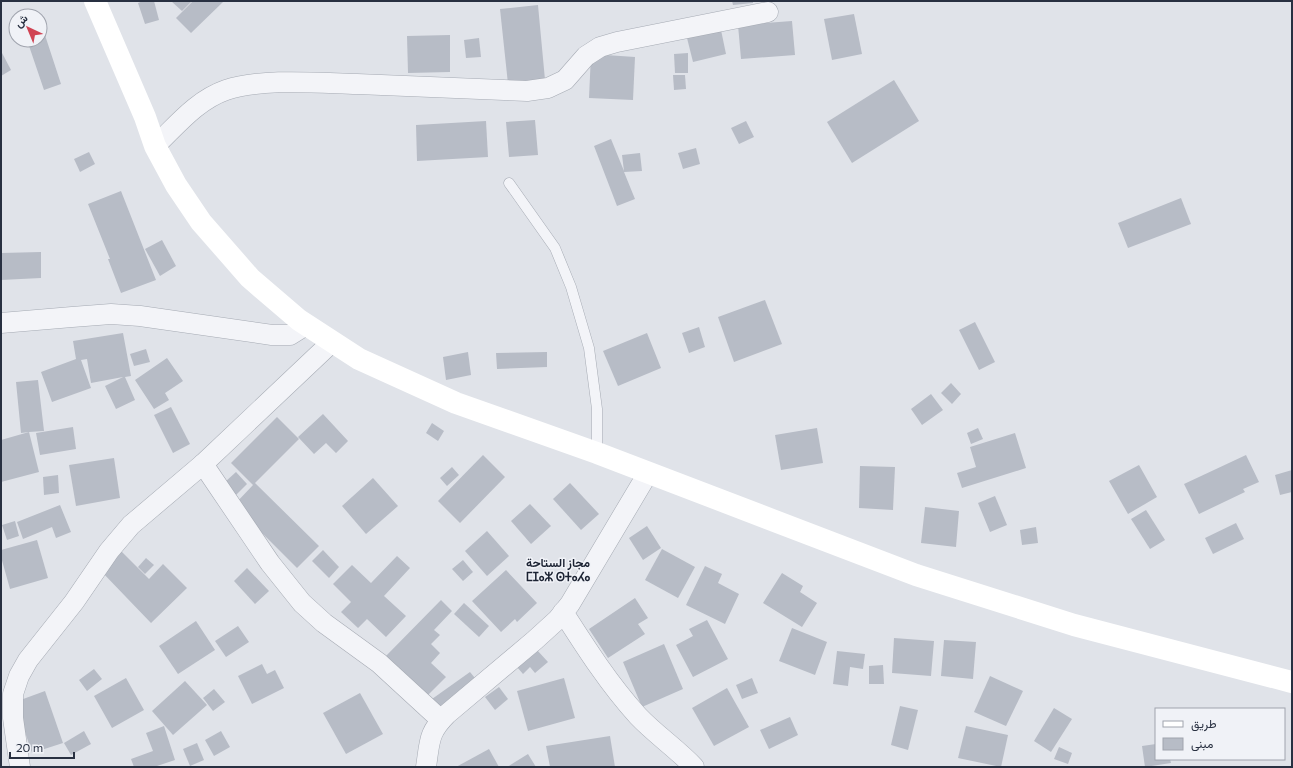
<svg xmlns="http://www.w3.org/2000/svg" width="1293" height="768" viewBox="0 0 1293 768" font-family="Commissioner,Vazirmatn,'Noto Sans Tifinagh',sans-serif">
<rect width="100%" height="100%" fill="#e0e3e9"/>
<g fill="#b7bcc6">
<path d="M143 1H154L159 20 145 24 138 3Z"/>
<path d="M171 1H192L182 11Z"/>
<path d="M193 1H224L191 33 176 18Z"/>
<path d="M732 1H753V3L733 5Z"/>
<path d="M538 5 545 80 508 84 500 9Z"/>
<path d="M854 14 862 54 832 60 824 19Z"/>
<path d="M792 21 795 55 741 59 738 25Z"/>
<path d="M43 29 61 84 44 90 27 40H40V30Z"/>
<path d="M721 30 726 54 693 62 687 38Z"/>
<path d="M450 35V72L408 73 407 36Z"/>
<path d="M479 38 481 57 466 58 464 40Z"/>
<path d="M1 51 11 70 1 76Z"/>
<path d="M688 53V73H675L674 54Z"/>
<path d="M591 54 635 57 633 100 589 98Z"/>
<path d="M673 75H685L686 89 674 90Z"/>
<path d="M894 80 919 121 852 163 827 122Z"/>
<path d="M535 120 538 155 509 157 506 122Z"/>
<path d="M486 121 488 157 417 161 416 125Z"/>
<path d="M746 121 754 137 739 144 731 128Z"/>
<path d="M611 139 624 171 622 155 640 153 642 171 624 172 635 199 617 206 594 146Z"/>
<path d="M696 148 700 164 683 169 678 153Z"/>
<path d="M89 152 95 164 80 172 74 159Z"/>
<path d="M121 191 156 280 121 293 108 259H110L88 204Z"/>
<path d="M1181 198 1191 224 1128 248 1118 223Z"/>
<path d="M162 240 176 266 160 276 145 249Z"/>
<path d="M41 252V278L1 280V253Z"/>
<path d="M765 300 782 344 734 362 718 317Z"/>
<path d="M975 322 995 362 979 370 959 330Z"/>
<path d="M699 327 705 347 689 353 682 333Z"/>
<path d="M123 333 131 376 125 377 135 400 116 409 105 386 123 377 91 383 87 359 81 360 91 388 52 402 41 372 76 359 73 341Z"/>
<path d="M647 333 661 368 618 386 603 351Z"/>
<path d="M146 349 150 362 134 366 130 354Z"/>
<path d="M468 352 471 375 446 380 443 357Z"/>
<path d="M547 352V367L497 369 496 353Z"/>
<path d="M167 358 183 381 165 393 169 400 154 409 135 380Z"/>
<path d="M38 380 44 431 29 432 39 472 1 482V440L29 432 21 433 16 382Z"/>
<path d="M951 383 961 394 952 404 941 393Z"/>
<path d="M931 394 943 410 922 425 911 409Z"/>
<path d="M171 407 190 444 173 453 154 415Z"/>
<path d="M323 414 348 441 336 453 326 443 314 454 298 437Z"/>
<path d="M277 417 299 439 255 483 319 546 297 568 234 505 253 485 231 463Z"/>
<path d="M432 423 444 431 438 441 426 433Z"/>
<path d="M73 427 76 449 40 455 36 433Z"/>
<path d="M817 428 823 463 781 470 775 435Z"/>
<path d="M978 428 983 439 971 444 967 433Z"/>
<path d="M1015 433 1026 468 962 488 957 473 976 467 970 447Z"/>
<path d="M483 455 505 477 460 523 438 501Z"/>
<path d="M1246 455 1259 482 1243 489 1245 492 1199 514 1184 484Z"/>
<path d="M114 458 120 498 76 506 69 465Z"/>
<path d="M1139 465 1157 497 1128 514 1109 481Z"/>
<path d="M860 466 895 467 893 510 859 508Z"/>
<path d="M452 467 459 475 447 486 440 478Z"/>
<path d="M1292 470V492L1280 495 1275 475Z"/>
<path d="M236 472 247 484 236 495 225 482Z"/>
<path d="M58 475 59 493 44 495 43 477Z"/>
<path d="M373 478 398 506 366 534 342 506Z"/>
<path d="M570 483 599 514 581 530 553 499Z"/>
<path d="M995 496 1007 525 990 532 978 503Z"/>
<path d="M530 504 551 526 531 544 511 521Z"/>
<path d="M60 505 71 532 56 538 52 527 23 539 17 522Z"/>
<path d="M925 507 959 511 956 547 921 543Z"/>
<path d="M1146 510 1165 540 1150 549 1131 519Z"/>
<path d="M15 521 19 536 7 540 2 525Z"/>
<path d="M1236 523 1244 539 1213 554 1205 538Z"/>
<path d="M647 526 661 548 643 560 629 538Z"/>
<path d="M1036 527 1038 543 1022 545 1020 530Z"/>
<path d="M487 531 509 556 487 576 465 551Z"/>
<path d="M37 540 48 578 10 589 1 557V550Z"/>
<path d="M662 549 695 567 678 598 645 580Z"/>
<path d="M323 550 339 567 329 578 312 561Z"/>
<path d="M121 551 149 579 163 564 187 588 151 623 101 571Z"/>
<path d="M397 556 410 568 384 596 406 616 386 637 367 619 358 628 341 612 351 602 333 584 352 565 371 583Z"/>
<path d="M146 558 154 565 145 574 138 567Z"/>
<path d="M463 560 473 572 463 581 452 569Z"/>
<path d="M705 566 722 574 718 583 739 594 725 624 686 605Z"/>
<path d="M247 568 269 591 255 604 234 581Z"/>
<path d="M506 570 537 603 517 622 515 619 501 632 472 601Z"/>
<path d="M782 573 803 586 800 592 817 603 802 627 763 603Z"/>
<path d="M635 598 648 618 638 624 645 634 608 658 589 629Z"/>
<path d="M441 600 452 611 434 630 440 635 431 644 440 653 431 663 446 677 426 697 385 657Z"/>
<path d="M464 603 489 626 479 637 454 614Z"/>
<path d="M707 620 728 659 693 677 676 645 693 636 689 629Z"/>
<path d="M196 621 215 650 178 674 159 646Z"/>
<path d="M238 626 249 642 226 657 215 641Z"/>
<path d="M792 628 827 642 815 675 779 661Z"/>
<path d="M894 638 934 641 931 676 892 673Z"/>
<path d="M944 640 976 642 973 679 941 676Z"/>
<path d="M664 644 683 689 642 707 623 662Z"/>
<path d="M537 650 548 662 535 673 530 667 523 674 517 667Z"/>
<path d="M837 651 865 654 863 669 850 667 848 686 833 684Z"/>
<path d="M262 664 267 674 275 670 284 688 252 704 238 676Z"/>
<path d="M883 665 884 684H869V666Z"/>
<path d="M94 669 102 679 87 691 79 680Z"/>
<path d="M470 672 479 683 440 711 432 699Z"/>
<path d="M990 676 1023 691 1006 726 974 712Z"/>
<path d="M126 678 144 710 112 728 94 696Z"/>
<path d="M564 678 575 718 528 731 517 691Z"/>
<path d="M752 678 758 693 742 699 736 685Z"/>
<path d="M185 681 207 705 173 735 152 711Z"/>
<path d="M499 687 508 699 495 710 485 697Z"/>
<path d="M727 688 749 727 714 746 692 708Z"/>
<path d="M214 689 225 702 213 711 203 698Z"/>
<path d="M45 691 63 743 32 753 15 702Z"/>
<path d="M360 693 383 734 346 754 323 713Z"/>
<path d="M900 706 918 710 908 750 891 745Z"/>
<path d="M1054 708 1072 719 1051 752 1034 741Z"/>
<path d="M790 717 798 735 769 749 760 730Z"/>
<path d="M164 726 175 760 154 767H134L131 759 153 751 146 733Z"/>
<path d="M966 726 1008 735 1001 767 958 758Z"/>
<path d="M84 731 91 744 71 755 64 743Z"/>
<path d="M221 731 230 747 214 756 205 740Z"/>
<path d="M610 736 615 767H550L546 746Z"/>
<path d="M197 743 204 760 190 766 183 749Z"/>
<path d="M1156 744V759H1170L1171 763 1145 767 1142 746Z"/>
<path d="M1059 747 1072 753 1068 764 1054 759Z"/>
<path d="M489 749 499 767H456Z"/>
<path d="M528 754 536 767H507Z"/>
</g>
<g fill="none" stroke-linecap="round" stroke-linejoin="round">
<defs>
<path id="lane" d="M509 183 555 248 571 287 589 348 597 409V453"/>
<g id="street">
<path d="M155 146C177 125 197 100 226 90 262 78 318 83 357 84 413 86 470 89 527 91L548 88 565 80 586 56 600 47 617 42 768 12"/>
<path d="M1 323 72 317 111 314 140 316 272 335H290L306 325"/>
<path d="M332 342 203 464 270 563 302 603 324 623 379 663 441 720"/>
<path d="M563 612C586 648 609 684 638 716 655 734 677 749 694 767"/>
<path d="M20 767 13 718V694L19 676 28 660 74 602 109 551 131 525 203 464"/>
<path d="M426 767C430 741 428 733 447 714L535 640 557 620 570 604 648 473"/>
</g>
</defs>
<use href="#lane" stroke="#a5aab3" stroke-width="11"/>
<use href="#street" stroke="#a5aab3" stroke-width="21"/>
<use href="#lane" stroke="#f3f4f8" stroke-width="10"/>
<use href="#street" stroke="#f3f4f8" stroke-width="20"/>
<path stroke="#fff" stroke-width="22" d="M95 1 145 117 155 146 176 185 201 222 250 278 299 320 359 359 456 403 597 453 916 575 1074 625 1292 682"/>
</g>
<g text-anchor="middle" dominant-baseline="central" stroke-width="3" stroke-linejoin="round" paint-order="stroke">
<g font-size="12" font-weight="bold" fill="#1b2232" stroke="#f0f2f7">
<text x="558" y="562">مجاز الستاحة<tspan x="558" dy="14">ⵎⵊⴰⵣ ⵙⵜⴰⵃⴰ</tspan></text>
</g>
</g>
<rect width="1293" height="768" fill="none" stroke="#283041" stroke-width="4"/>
<rect x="1155" y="708" width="130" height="52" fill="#f0f2f7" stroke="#a0a4ae"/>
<rect x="1163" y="721" width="20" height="6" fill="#ffffff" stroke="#a0a4ae"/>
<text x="1191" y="728" font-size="12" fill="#283041">طريق</text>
<rect x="1163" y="738" width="20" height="12" fill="#b7bcc6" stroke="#a0a4ae"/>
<text x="1191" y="748" font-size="12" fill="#283041">مبنى</text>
<g transform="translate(28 28) rotate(316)"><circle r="19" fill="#f0f2f7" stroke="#a0a4ae"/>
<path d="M0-3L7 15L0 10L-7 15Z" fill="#d04353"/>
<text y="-6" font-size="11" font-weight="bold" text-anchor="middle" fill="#283041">ش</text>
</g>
<path d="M10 752v6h64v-6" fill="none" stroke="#283041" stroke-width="2"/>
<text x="16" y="752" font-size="12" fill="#283041" stroke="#f0f2f7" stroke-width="3" paint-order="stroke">20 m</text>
</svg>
